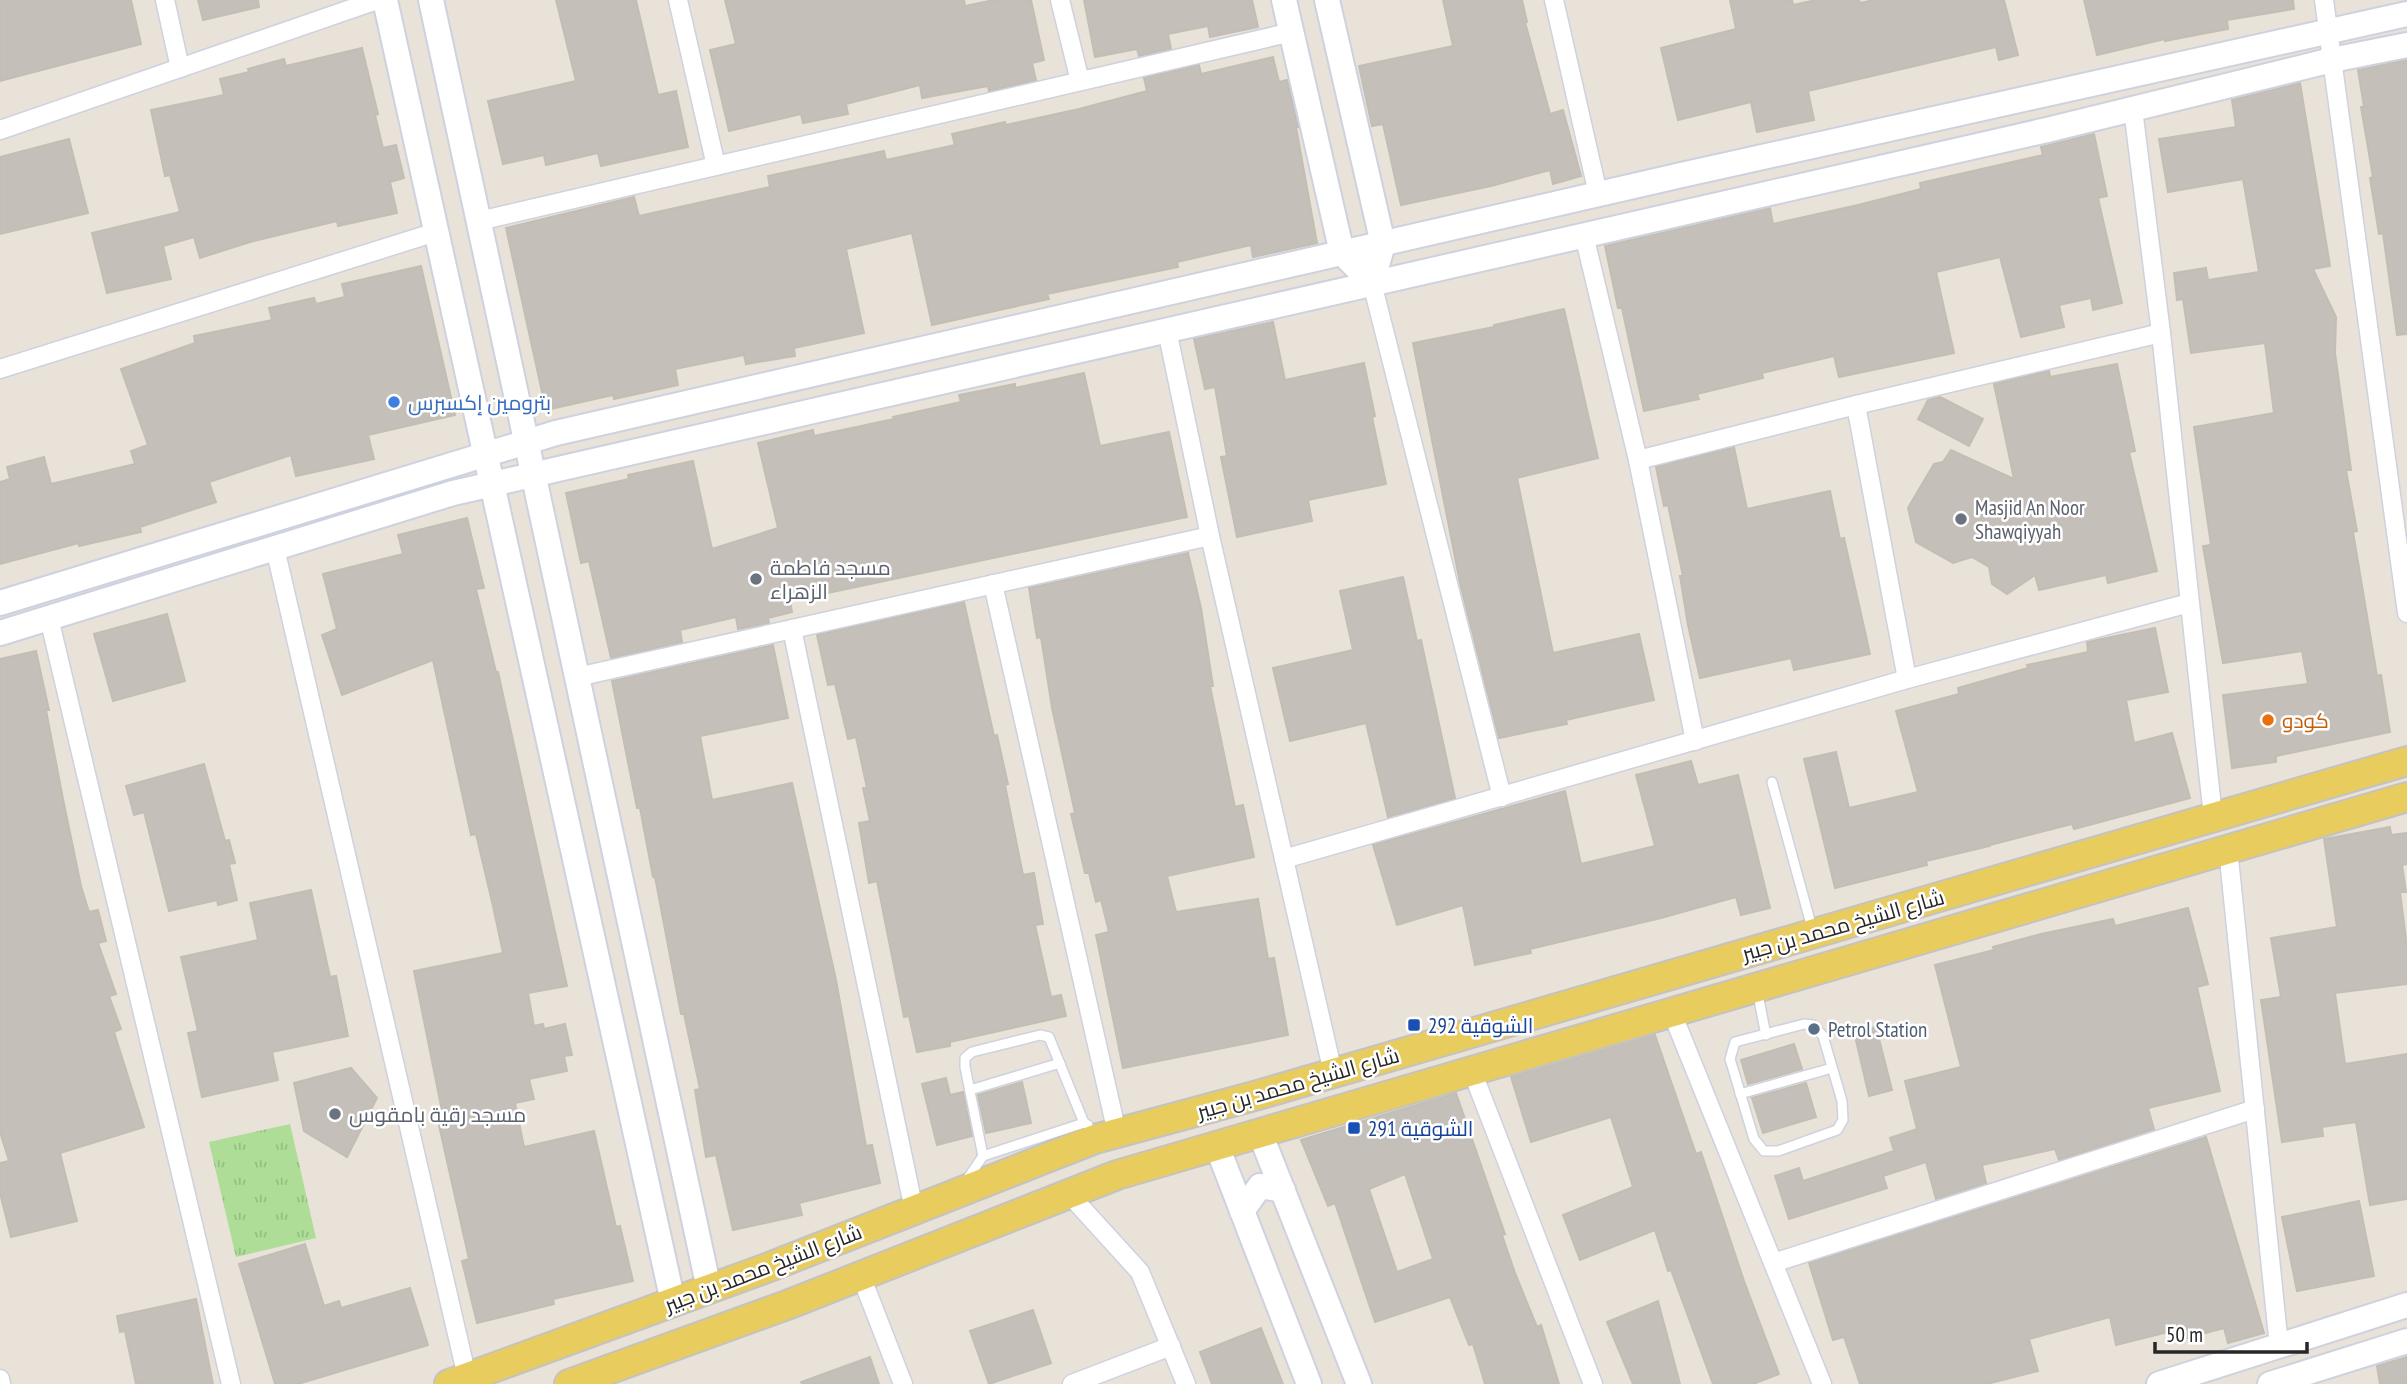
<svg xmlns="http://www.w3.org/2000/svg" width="2407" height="1384" viewBox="0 0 2407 1384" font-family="'PT Sans Narrow',Cairo,sans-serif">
<defs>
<pattern id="grass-tufts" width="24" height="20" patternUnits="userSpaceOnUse" patternTransform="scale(1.75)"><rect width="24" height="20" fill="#addd97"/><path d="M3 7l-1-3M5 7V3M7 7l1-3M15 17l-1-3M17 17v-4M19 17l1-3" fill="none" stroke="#95be82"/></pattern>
</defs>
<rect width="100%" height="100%" fill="#e9e2d8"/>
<path fill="url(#grass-tufts)" d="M290 1124 316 1238 236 1257 209 1142Z"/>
<g fill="#c4bfb8" stroke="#c3beb3" stroke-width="2" fill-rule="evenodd">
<path d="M0 0H131L141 44 0 81Z"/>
<path d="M198 0H258L259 7 203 20Z"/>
<path d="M556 0H636L658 95 676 91 688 147 601 166 598 153 546 165 544 155 503 164 488 101 576 81Z"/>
<path d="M725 0H964L965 6 994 0H1031L1044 60 1032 63 1036 80 989 91 988 86 922 98 920 85 846 104 848 114 803 123 801 114 729 131 710 50 736 44Z"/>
<path d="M1084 0H1252L1258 27 1210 37 1208 26 1168 34 1171 49 1139 56 1137 49 1095 57Z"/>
<path d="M1443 0H1522L1527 22H1525L1550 114 1563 110 1581 176 1553 184 1550 170 1491 186 1401 205 1383 124 1372 126 1359 66 1453 46Z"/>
<path d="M1730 0H1792L1793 5 1816 0H1859L1860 3 1874 0H2004L2018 55 1999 60 1996 47 1808 91 1814 120 1757 132 1751 102 1678 120 1661 48 1736 29Z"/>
<path d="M2084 0H2293L2294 9 2227 20 2228 29 2165 41V39L2097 55Z"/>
<path d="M362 48 378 114 375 115 383 148 396 145 404 178 390 182 397 213 338 226 337 221 250 242 200 258 194 237 163 246 171 279 107 293 92 233 180 212 170 175 165 176 151 110 224 95 220 79 249 72 248 69 284 59 286 66Z"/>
<path d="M1273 57 1279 82 1287 80 1298 127H1296L1317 243 1253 257 1251 245 1177 262 1178 267 1047 294 1049 299 932 325 912 233 846 249 864 333 794 348 795 356 746 364 744 355 675 369 678 385 614 399 613 395 546 410 506 228 634 197 639 216 770 187 768 176 884 151 886 160 955 145 952 134 1005 122 1006 125 1079 109 1147 91 1144 78 1199 65 1201 74Z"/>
<path d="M2407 60V334L2397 335 2383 233 2379 234 2370 178 2373 177 2361 107H2364L2358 70Z"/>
<path d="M2300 83 2330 266 2313 269 2336 317 2335 353 2351 470H2346L2357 531 2353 532 2377 676 2381 675 2390 732 2276 756V762L2232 768 2223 695 2308 684 2302 651 2223 663 2203 546 2211 545 2194 427 2274 413 2265 343 2191 353 2183 299 2177 300 2174 273 2206 268 2208 280 2259 272 2243 179 2168 192 2159 139 2236 127 2232 100Z"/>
<path d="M2094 134 2107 196 2098 198 2122 303 2093 310 2091 298 2059 305 2064 327 2021 337 2000 257 1936 272 1954 353 1839 377 1834 356 1762 373 1763 378 1697 394 1699 399 1644 411 1622 308H1618L1605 246 1770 208 1773 224 1858 205 1921 189 1920 183 2043 155 2041 147Z"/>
<path d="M69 139 88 213 0 234V157Z"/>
<path d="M421 266 455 415 368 435 374 459 296 476 291 455 209 482 216 502 140 527 141 532 79 546V543L0 564V482L10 479 7 467 44 457 51 484 135 464 131 451 148 445 121 369 195 343 194 336 272 320 269 308 314 298 316 304 345 297 342 284Z"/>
<path d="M1564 309 1598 458 1517 478 1553 653 1639 634 1654 700 1566 720 1567 724 1499 738 1460 583 1413 343 1494 327V325Z"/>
<path d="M1273 322 1285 380 1364 363 1375 416 1372 417 1386 484 1308 500 1312 521 1237 537 1221 457 1227 456 1215 387 1205 389 1194 339Z"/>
<path d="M2117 364 2135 451 2129 452 2157 571 2108 583 2106 575 2039 590 2035 575 2007 594 1992 584 1989 567 1972 557 1953 563 1916 542 1908 508 1934 464 1943 462 1951 450 2014 479 1994 384 2049 371 2050 377Z"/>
<path d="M1084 373 1100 446 1169 432 1187 517 790 601 792 612 768 618 769 623 738 629 736 617 680 630 682 642 611 658 589 561 581 563 566 493 629 479 628 475 693 461 712 549 778 528 758 443 813 430 814 436 894 419 893 417 961 402 959 395 1015 384V388Z"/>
<path d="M1940 397 1983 419 1969 446 1918 419 1928 400Z"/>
<path d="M1734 447 1747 509 1830 491 1840 539 1844 538 1870 654 1794 670 1791 658 1700 678 1688 625 1680 576H1683L1668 505 1664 506 1656 467Z"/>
<path d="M467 518 484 588 476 589 496 672H498L567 986 528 993 534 1026 543 1024 544 1029 565 1024 572 1055 564 1056 567 1071 529 1079 534 1099 515 1103 524 1147 594 1131 616 1227 620 1226 633 1281 553 1299 554 1304 477 1323 462 1261 469 1259 436 1112 442 1111 414 971 503 953 493 906 476 834 471 835 433 660 342 695 322 635 337 629 323 574 403 554 398 535Z"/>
<path d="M1188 553 1201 608 1213 686H1210L1235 807 1243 805 1254 857 1167 876 1176 912 1258 899 1268 959 1274 958 1288 1035 1123 1068 1096 935 1109 932 1101 900 1096 902 1089 873H1085L1071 814 1075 813 1052 708 1041 637 1037 638 1029 588Z"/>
<path d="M1403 577 1417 641 1421 640 1455 798 1388 817 1366 723 1290 741 1273 668 1353 650 1340 591Z"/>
<path d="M964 602 994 736 997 735 1008 784 1005 785 1023 875 1034 873 1043 924 1035 925 1051 997 1061 995 1066 1016 950 1042V1046L917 1052 909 1016 904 1017 877 881 869 883 859 823 870 821 863 788H867L856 737 848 739 835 684 828 685 817 635Z"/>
<path d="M167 614 185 681 113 701 94 634Z"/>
<path d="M2155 628 2168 692 2126 700 2134 743 2172 733 2190 798 2074 829 2072 824 1990 845V846L1926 861 1927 865 1835 888 1804 759 1836 752 1849 808 1918 792 1896 711 1959 694 1958 688 2028 668 2027 665 2088 652 2087 642Z"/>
<path d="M773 645 788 718 700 736 712 800 792 783 836 980 866 1146 872 1145 880 1183 799 1203 802 1215 733 1230 716 1155 706 1157 695 1090 700 1089 684 1014H681L655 877H653L640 808H637L612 681Z"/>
<path d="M36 651 49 710H46L63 799 81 886 89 912 98 910 106 941 98 943 116 994 109 996 121 1029 114 1032 144 1127 60 1153 77 1221 11 1237 0 1193V1163L9 1161 0 1132V659Z"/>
<path d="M1691 761 1698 785 1738 775 1770 908 1741 915 1736 897 1661 918 1530 949 1531 953 1475 965 1463 905 1397 925 1373 845 1565 791 1581 864 1655 846 1636 775Z"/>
<path d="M204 764 225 841 229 840 235 863 229 864 237 900 218 905 217 900 169 911 144 812 134 815 126 786Z"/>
<path d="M2390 827 2391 835 2407 833V864L2402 865 2406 892H2400L2407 947V984L2335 993 2345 1064 2407 1054V1199L2370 1205 2356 1122 2322 1127 2323 1136 2282 1142 2261 1000 2281 997 2271 938 2337 927 2324 839Z"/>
<path d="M311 890 330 977 336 976 348 1036 272 1052 278 1080 202 1097 188 1033 198 1031 181 957 258 940 250 903Z"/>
<path d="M2188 908 2208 984 2197 987 2220 1091 2148 1108 2154 1129 2059 1160 2055 1149 1982 1165 1986 1183 1936 1199 1926 1162 1883 1176 1887 1188 1789 1219 1775 1176 1799 1168 1803 1181 1894 1151 1890 1138 1917 1129 1905 1081 1961 1067 1935 965 1994 950 1993 947 2041 934 2113 919 2115 926Z"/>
<path d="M1876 1027 1892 1090 1869 1096 1854 1032Z"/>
<path d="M1655 1035 1696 1154 1701 1152 1744 1281 1779 1374 1753 1384H1713L1671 1270 1668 1271 1655 1230 1580 1260 1563 1215 1633 1187 1611 1117 1531 1142 1511 1077Z"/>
<path d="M1794 1044 1802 1069 1748 1084 1741 1060Z"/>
<path d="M351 1068 377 1098 347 1157 304 1131 294 1083Z"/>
<path d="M946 1078 950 1095 963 1092 972 1136 937 1145 922 1084Z"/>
<path d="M1022 1082 1031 1123 986 1133 978 1095Z"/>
<path d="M1806 1083 1816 1117 1763 1133 1752 1098Z"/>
<path d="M1456 1093 1505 1234 1502 1235 1515 1273 1537 1327 1541 1325 1559 1384H1485L1473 1344 1469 1345 1450 1297 1375 1322 1335 1203 1328 1206 1301 1140ZM1405 1174 1433 1259 1397 1272 1369 1189Z"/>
<path d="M2206 1137 2264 1333 2228 1343 2224 1328 2187 1338 2184 1328 2116 1345 2110 1317 2029 1339 2038 1371 1987 1384H1860L1844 1337 1833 1340 1809 1263Z"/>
<path d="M2359 1201 2374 1276 2297 1291 2282 1217Z"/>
<path d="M305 1244 324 1306 339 1301 341 1308 410 1288 428 1345 298 1384H275L239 1264Z"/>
<path d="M196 1299 213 1384H136L125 1331 120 1332 117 1316Z"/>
<path d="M1658 1301 1680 1384H1633L1607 1322Z"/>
<path d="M1033 1310 1051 1363 989 1384 970 1331Z"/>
<path d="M1261 1328 1283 1384H1212L1200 1352Z"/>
<path d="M870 1357 879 1384H802L801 1382Z"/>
<path d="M2407 1357V1384H2380L2377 1366Z"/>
</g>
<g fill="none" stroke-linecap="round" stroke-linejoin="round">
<defs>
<g id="lane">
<path d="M1772 782 1812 928"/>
<path d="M1757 990 1766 1035"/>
<path d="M1804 1024 1813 1025 1823 1036 1842 1101 1843 1120 1837 1130 1778 1151H1764L1754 1139 1730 1059 1735 1042Z"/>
<path d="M970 1090 1060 1063"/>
<path d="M1740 1094 1832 1068"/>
<path d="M983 1156 965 1067V1058L972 1052 1040 1035 1049 1037 1084 1123"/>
<path d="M966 1181 983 1156 1084 1123 1088 1125"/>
</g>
<g id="street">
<path d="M165 0 180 68"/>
<path d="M678 0 716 166"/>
<path d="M1060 0 1080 81"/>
<path d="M1554 0 1598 194"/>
<path d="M2324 0 2407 613"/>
<path d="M2133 109 2161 333 2213 817"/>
<path d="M0 130 377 0"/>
<path d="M479 221 1292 32"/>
<path d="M1584 235 1638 460 1695 741"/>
<path d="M1372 283 1502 797"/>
<path d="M1167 330 1210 536 1333 1073"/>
<path d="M0 369 436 232"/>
<path d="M1856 405 1907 679"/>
<path d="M1638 460 1856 405 2161 333"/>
<path d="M275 548 467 1377"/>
<path d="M993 584 1117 1133"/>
<path d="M49 618 231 1384"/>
<path d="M792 629 914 1210"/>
<path d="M577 677 1210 536"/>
<path d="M2228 849 2279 1346"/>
<path d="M1284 859 1907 679 2189 603"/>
<path d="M1672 1013 1822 1384"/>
<path d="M1472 1071 1593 1384"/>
<path d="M1069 1194 1140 1272 1186 1384"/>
<path d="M1773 1263 2255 1109"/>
<path d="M861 1276 903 1384"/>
<path d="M0 1379 1 1384"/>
<path d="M1072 1384 1171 1346"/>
</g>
<g id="secondary">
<path d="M385 0 673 1302"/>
<path d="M431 0 709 1289"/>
<path d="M1284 0 1342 253 1372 283 1383 244 1327 0"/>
<path d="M0 603 556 433 1686 174 2407 14"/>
<path d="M0 633 453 493 2047 130 2332 60 2407 45"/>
<path d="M1260 1133 1359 1384"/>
<path d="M1217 1146 1309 1384"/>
<path d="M1242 1211 1260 1186 1283 1190"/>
<path d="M2159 1384 2407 1305"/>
<path d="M2270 1384 2407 1341"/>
</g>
<g id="primary">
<path d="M449 1384 772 1266 1095 1139 1258 1095 2407 761"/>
<path d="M569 1384 787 1305 1117 1175 2407 797"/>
</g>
</defs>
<use href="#lane" stroke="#ced1df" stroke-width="12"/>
<use href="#street" stroke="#ced1df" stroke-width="21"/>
<use href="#secondary" stroke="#ced1df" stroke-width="28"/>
<use href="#primary" stroke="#c3c3c3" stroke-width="32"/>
<use href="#lane" stroke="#fff" stroke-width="9"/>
<use href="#street" stroke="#fff" stroke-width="18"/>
<use href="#secondary" stroke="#fff" stroke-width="24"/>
<use href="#primary" stroke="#e8cc5e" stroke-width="28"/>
</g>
<circle fill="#3f7fe0" stroke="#fff" stroke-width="2.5" cx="394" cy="402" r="7"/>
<g fill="#6b7280" stroke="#fff" stroke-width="2.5">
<circle cx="1961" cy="519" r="7"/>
<circle cx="756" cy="579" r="7"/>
<circle cx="335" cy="1114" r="7"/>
</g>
<circle fill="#e8710a" stroke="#fff" stroke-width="2.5" cx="2268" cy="720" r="7"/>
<g fill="#1a4fb4" stroke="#fff" stroke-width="2.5">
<rect x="1407" y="1018" width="14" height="14" rx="3.5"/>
<rect x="1347" y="1121" width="14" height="14" rx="3.5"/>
</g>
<circle fill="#5c6f8a" stroke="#fff" stroke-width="2.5" cx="1814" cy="1029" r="7"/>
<g text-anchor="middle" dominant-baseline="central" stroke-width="5" stroke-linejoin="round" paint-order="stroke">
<g font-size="21" fill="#366cbe" stroke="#fff" text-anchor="start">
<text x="408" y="402">بترومين إكسبرس</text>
</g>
<g font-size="21" fill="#5b616d" stroke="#fff" text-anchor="start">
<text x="1975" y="507">Masjid An Noor<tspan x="1975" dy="24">Shawqiyyah</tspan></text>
<text x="770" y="567">مسجد فاطمة<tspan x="770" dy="24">الزهراء</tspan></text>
<text x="349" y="1114">مسجد رقية بامقوس</text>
</g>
<g font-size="21" fill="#c56008" stroke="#fff" text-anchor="start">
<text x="2282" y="720">كودو</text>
</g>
<g font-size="21" fill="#272727" stroke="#fff">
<text transform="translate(1843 925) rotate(-16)">شارع الشيخ محمد بن جبير</text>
<text transform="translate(1298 1083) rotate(-16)">شارع الشيخ محمد بن جبير</text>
<text transform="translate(763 1268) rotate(-21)">شارع الشيخ محمد بن جبير</text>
</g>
<g font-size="21" fill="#164399" stroke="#fff" text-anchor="start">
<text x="1428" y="1025">الشوقية 292</text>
<text x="1368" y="1128">الشوقية 291</text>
</g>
<g font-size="21" fill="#4e5e75" stroke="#fff" text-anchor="start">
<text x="1828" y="1029">Petrol Station</text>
</g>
</g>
<path d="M2155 1342v10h152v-10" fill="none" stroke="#272727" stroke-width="3.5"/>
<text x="2166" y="1342" font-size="21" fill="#272727" stroke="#ffffff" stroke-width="5" paint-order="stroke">50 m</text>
</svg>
